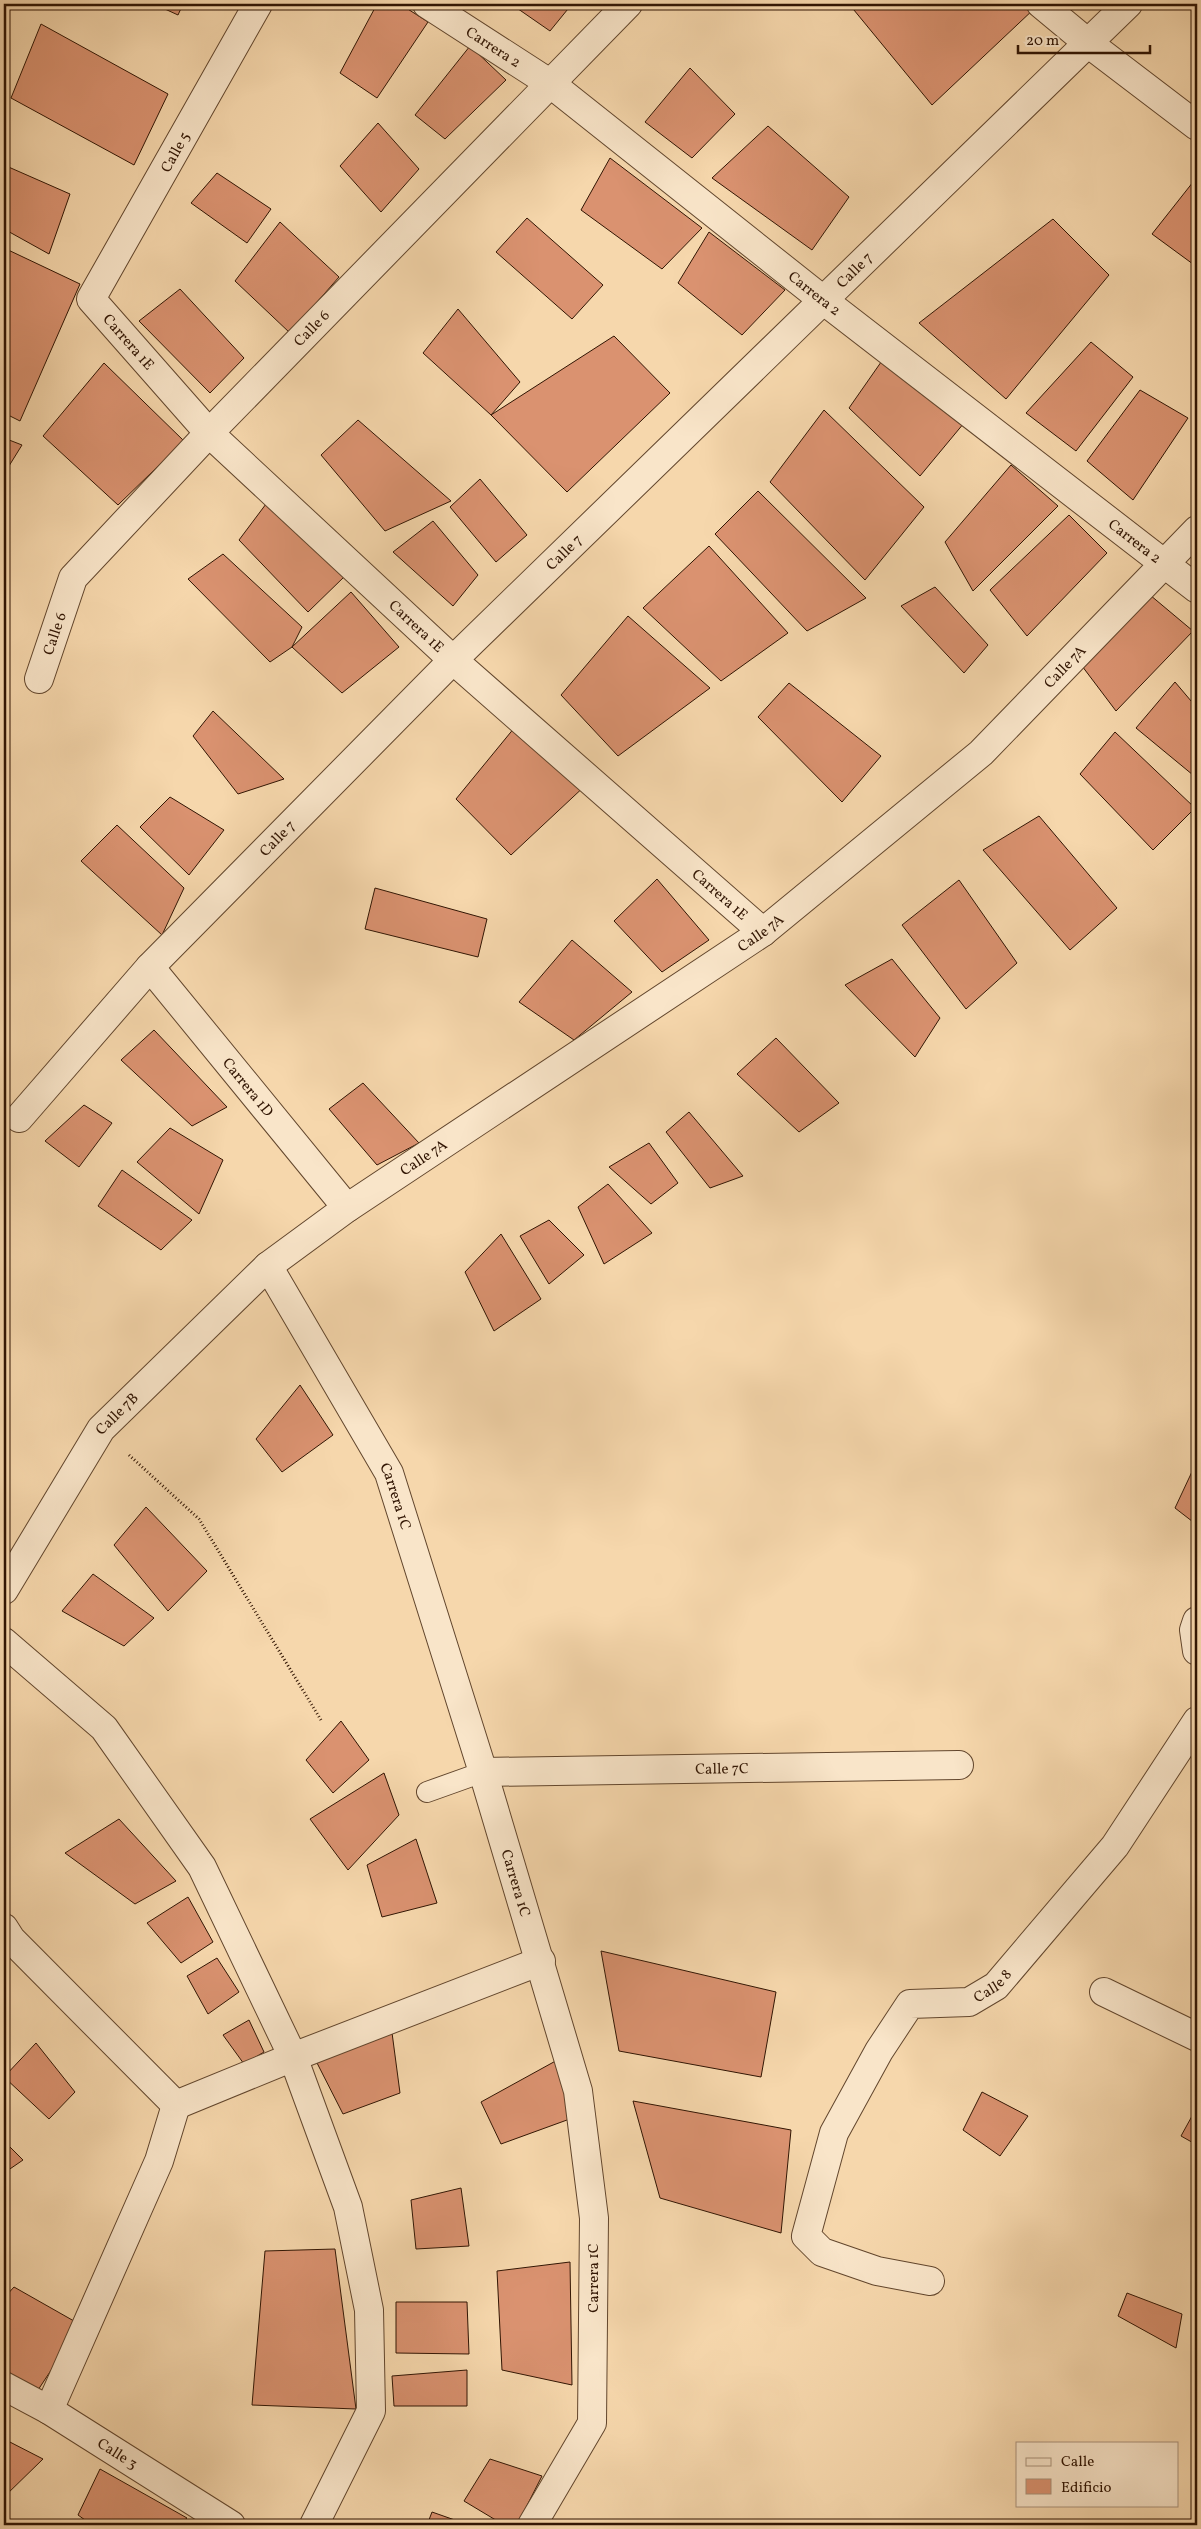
<svg xmlns="http://www.w3.org/2000/svg" width="1201" height="2529" viewBox="0 0 1201 2529" font-family="Vollkorn,serif">
  <rect width="100%" height="100%" fill="#f6d7ac"/>
  <filter id="stains"><feTurbulence type="fractalNoise" baseFrequency=".004" numOctaves="4"/><feColorMatrix values="0 0 0 0 .2 0 0 0 0 .09 0 0 0 0 .02 0 0 0 .5 -.17"/></filter>
  <radialGradient id="worn" r=".72"><stop offset=".6" stop-color="#630" stop-opacity="0"/><stop offset="1" stop-color="#630" stop-opacity=".3"/></radialGradient>
  <!-- building -->
  <g fill="#da9270" stroke="#311503">
    <polygon points="154,4 183,4 178,15"/>
    <polygon points="377,4 400,4 428,22 377,98 340,73"/>
    <polygon points="511,4 572,4 550,31"/>
    <polygon points="849,4 1030,4 1035,8 932,105"/>
    <polygon points="41,24 168,94 134,165 11,98"/>
    <polygon points="470,46 506,80 445,139 415,115"/>
    <polygon points="690,68 735,114 692,158 645,122"/>
    <polygon points="378,123 419,169 381,212 340,166"/>
    <polygon points="768,126 849,197 812,250 712,178"/>
    <polygon points="610,158 702,228 662,269 581,210"/>
    <polygon points="4,165 70,194 49,254 4,229"/>
    <polygon points="217,173 271,209 247,243 191,203"/>
    <polygon points="1197,177 1197,267 1152,234"/>
    <polygon points="527,218 603,285 572,319 496,252"/>
    <polygon points="1053,219 1109,275 1006,399 919,323"/>
    <polygon points="280,222 339,277 290,333 235,281"/>
    <polygon points="709,232 785,290 742,335 678,283"/>
    <polygon points="4,248 80,284 20,421 4,413"/>
    <polygon points="180,289 244,358 210,393 139,321"/>
    <polygon points="458,309 520,382 491,415 423,353"/>
    <polygon points="614,336 670,393 567,492 491,415"/>
    <polygon points="1091,342 1133,377 1076,451 1026,413"/>
    <polygon points="886,355 964,423 920,476 849,408"/>
    <polygon points="104,363 184,441 118,505 43,436"/>
    <polygon points="1140,390 1188,418 1133,500 1087,461"/>
    <polygon points="824,410 924,507 865,580 770,482"/>
    <polygon points="358,420 451,501 385,531 321,455"/>
    <polygon points="4,438 22,445 4,474"/>
    <polygon points="1011,465 1058,506 973,591 945,542"/>
    <polygon points="480,479 527,535 496,562 450,507"/>
    <polygon points="758,491 866,598 807,631 715,534"/>
    <polygon points="266,504 345,576 308,612 239,540"/>
    <polygon points="1069,515 1107,553 1027,636 990,590"/>
    <polygon points="433,521 478,575 453,606 393,552"/>
    <polygon points="709,546 788,633 721,681 643,608"/>
    <polygon points="223,554 302,627 292,647 270,662 188,579"/>
    <polygon points="935,587 988,645 964,673 901,606"/>
    <polygon points="351,592 399,647 342,693 292,647"/>
    <polygon points="1150,595 1193,631 1116,711 1079,662"/>
    <polygon points="628,616 710,688 618,756 561,695"/>
    <polygon points="1175,682 1197,708 1197,771 1193,775 1136,728"/>
    <polygon points="789,683 881,756 842,802 758,717"/>
    <polygon points="213,711 284,779 238,794 193,736"/>
    <polygon points="515,727 588,783 511,855 456,799"/>
    <polygon points="1115,732 1195,808 1153,850 1080,774"/>
    <polygon points="170,797 224,830 189,875 140,827"/>
    <polygon points="1039,816 1117,908 1070,950 983,850"/>
    <polygon points="117,825 184,888 162,935 81,861"/>
    <polygon points="657,879 709,940 662,972 614,921"/>
    <polygon points="959,880 1017,963 966,1009 902,925"/>
    <polygon points="375,888 487,919 478,957 365,929"/>
    <polygon points="572,940 632,992 574,1040 519,1002"/>
    <polygon points="892,959 940,1018 915,1057 845,985"/>
    <polygon points="154,1030 227,1107 192,1126 121,1060"/>
    <polygon points="776,1038 839,1103 799,1132 737,1074"/>
    <polygon points="363,1083 419,1143 377,1165 329,1109"/>
    <polygon points="84,1105 112,1123 79,1167 45,1141"/>
    <polygon points="689,1112 743,1176 710,1188 666,1132"/>
    <polygon points="170,1128 223,1160 199,1214 137,1162"/>
    <polygon points="649,1143 678,1183 651,1204 609,1167"/>
    <polygon points="122,1170 192,1220 161,1250 98,1206"/>
    <polygon points="608,1184 652,1233 604,1264 578,1207"/>
    <polygon points="549,1220 584,1255 549,1284 520,1236"/>
    <polygon points="501,1234 541,1299 494,1331 465,1272"/>
    <polygon points="300,1385 333,1435 282,1472 256,1439"/>
    <polygon points="1197,1461 1197,1525 1175,1508"/>
    <polygon points="146,1507 207,1571 168,1611 114,1545"/>
    <polygon points="93,1574 154,1618 124,1646 62,1611"/>
    <polygon points="341,1721 369,1760 333,1793 306,1760"/>
    <polygon points="384,1773 399,1815 348,1870 310,1819"/>
    <polygon points="119,1819 176,1881 135,1904 65,1853"/>
    <polygon points="416,1839 437,1903 382,1917 367,1865"/>
    <polygon points="188,1897 213,1942 181,1963 147,1923"/>
    <polygon points="601,1951 776,1992 761,2077 619,2051"/>
    <polygon points="217,1958 239,1992 208,2014 187,1976"/>
    <polygon points="249,2020 264,2052 244,2064 223,2035"/>
    <polygon points="391,2025 400,2093 343,2114 315,2059"/>
    <polygon points="36,2043 75,2092 49,2119 4,2077"/>
    <polygon points="561,2058 578,2116 501,2144 481,2102"/>
    <polygon points="982,2092 1028,2116 1000,2156 963,2130"/>
    <polygon points="633,2101 791,2130 781,2233 660,2198"/>
    <polygon points="1197,2107 1197,2145 1181,2136"/>
    <polygon points="4,2141 23,2160 4,2173"/>
    <polygon points="461,2188 469,2246 416,2249 411,2200"/>
    <polygon points="335,2249 356,2409 252,2405 265,2251"/>
    <polygon points="570,2262 572,2385 502,2370 497,2271"/>
    <polygon points="14,2287 81,2325 38,2390 4,2373 4,2298"/>
    <polygon points="1127,2293 1182,2314 1176,2348 1118,2316"/>
    <polygon points="396,2302 467,2302 469,2354 396,2353"/>
    <polygon points="467,2370 467,2406 394,2406 392,2376"/>
    <polygon points="4,2439 43,2459 4,2497"/>
    <polygon points="490,2459 542,2476 517,2525 504,2525 464,2501"/>
    <polygon points="100,2469 187,2518 179,2525 92,2525 78,2515"/>
    <polygon points="432,2512 469,2525 427,2525"/>
  </g>
  <g fill="none" stroke-linecap="round" stroke-linejoin="round">
    <!-- service casing -->
    <g stroke="#62462d" stroke-width="22">
      <polyline id="service" points="427,1792 483,1772"/>
    </g>
    <!-- minor casing -->
    <g stroke="#62462d" stroke-width="30">
      <g id="minor">
        <path id="s1" d="M258,4l-167,295 118,134 244,227 310,272"/>
        <path id="s2" d="M427,4l124,80 272,216 374,289"/>
        <polyline points="1041,4 1088,43 1197,126"/>
        <path id="s3" d="M39,679l34,-101 136,-145 419,-429"/>
        <path id="s4" d="M150,967l197,241"/>
        <path id="s5" d="M19,1118l131,-151 303,-307 675,-656"/>
        <path id="s6" d="M268,1266l121,207 94,299 95,319 16,127 -2,205 -60,102"/>
        <path id="s7" d="M4,1590l97,-161 167,-163 79,-58 416,-276 218,-179 216,-223"/>
        <polyline points="1197,1621 1194,1630 1197,1651"/>
        <polyline points="4,1642 104,1728 202,1867 293,2057 348,2207 369,2310 371,2411 314,2525"/>
        <path id="s8" d="M483,1772l476,-7"/>
        <polyline points="4,1928 11,1939 176,2105"/>
        <polyline points="1104,1992 1197,2037"/>
        <polyline points="176,2105 293,2057 541,1961"/>
        <path id="s9" d="M930,2281l-53,-10 -55,-19 -16,-16 28,-103 45,-82 31,-47 59,-2 27,-16 119,-140 82,-125"/>
        <path id="s10" d="M4,2386l45,24 182,115"/>
        <polyline points="49,2410 159,2161 176,2105"/>
      </g>
    </g>
    <!-- path -->
    <polyline stroke="#311503" stroke-width="3" stroke-dasharray="1 2.5" stroke-linecap="butt" points="129,1455 199,1519 321,1720"/>
    <!-- service -->
    <use href="#service" stroke="#f9e5c9" stroke-width="20"/>
    <!-- minor -->
    <use href="#minor" stroke="#f9e5c9" stroke-width="28"/>
  </g>
  <g text-anchor="middle" stroke-width="4" stroke-linejoin="round" paint-order="stroke">
    <!-- street labels -->
    <g font-size="15" fill="#311503" stroke="#f9e5c9">
      <text dy="5" stroke="none"><textPath href="#s2" startOffset="79">Carrera 2</textPath></text>
      <text transform="translate(175 152) rotate(-61)" y="5">Calle 5</text>
      <text dy="5" stroke="none"><textPath href="#s5" startOffset="1191">Calle 7</textPath></text>
      <text dy="5" stroke="none"><textPath href="#s2" startOffset="484">Carrera 2</textPath></text>
      <text dy="5" stroke="none"><textPath href="#s3" startOffset="452">Calle 6</textPath></text>
      <text dy="5" stroke="none"><textPath href="#s1" startOffset="396">Carrera 1E</textPath></text>
      <text dy="5" stroke="none"><textPath href="#s2" startOffset="889">Carrera 2</textPath></text>
      <text dy="5" stroke="none"><textPath href="#s5" startOffset="786">Calle 7</textPath></text>
      <text dy="5" stroke="none"><textPath href="#s1" startOffset="801">Carrera 1E</textPath></text>
      <text dy="5" stroke="none"><textPath href="#s3" startOffset="48">Calle 6</textPath></text>
      <text dy="5" stroke="none"><textPath href="#s7" startOffset="1421">Calle 7A</textPath></text>
      <text dy="5" stroke="none"><textPath href="#s5" startOffset="381">Calle 7</textPath></text>
      <text dy="5" stroke="none"><textPath href="#s1" startOffset="1206">Carrera 1E</textPath></text>
      <text dy="5" stroke="none"><textPath href="#s7" startOffset="1016">Calle 7A</textPath></text>
      <text dy="5" stroke="none"><textPath href="#s4" startOffset="155">Carrera 1D</textPath></text>
      <text dy="5" stroke="none"><textPath href="#s7" startOffset="611">Calle 7A</textPath></text>
      <text dy="5" stroke="none"><textPath href="#s7" startOffset="210">Calle 7B</textPath></text>
      <text dy="5" stroke="none"><textPath href="#s6" startOffset="264">Carrera 1C</textPath></text>
      <text dy="5" stroke="none"><textPath href="#s8" startOffset="239">Calle 7C</textPath></text>
      <text dy="5" stroke="none"><textPath href="#s6" startOffset="669">Carrera 1C</textPath></text>
      <text dy="5" stroke="none"><textPath href="#s9" startOffset="479">Calle 8</textPath></text>
      <text transform="translate(593 2278) rotate(-90)" y="5">Carrera 1C</text>
      <text dy="5" stroke="none"><textPath href="#s10" startOffset="132">Calle 3</textPath></text>
    </g>
  </g>
  <!-- margin -->
  <rect width="1201" height="2529" fill="none" stroke="#f6d7ac" stroke-width="20"/>
  <rect x="5" y="5" width="1191" height="2519" fill="none" stroke="#311503" stroke-width="2.5"/>
  <rect x="10" y="10" width="1181" height="2509" fill="none" stroke="#311503"/>
  <!-- legend -->
  <rect x="1016" y="2442" width="162" height="65" fill="#f9e5c9" stroke="#a9927a"/>
  <rect x="1026" y="2458" width="25" height="8" fill="#f9e5c9" stroke="#a9927a"/>
  <text x="1061" y="2466" font-size="15" fill="#311503">Calle</text>
  <rect x="1026" y="2479" width="25" height="15" fill="#da9270" stroke="#a9927a"/>
  <text x="1061" y="2492" font-size="15" fill="#311503">Edificio</text>
  <!-- scale -->
  <path d="M1018 45v8h132v-8" fill="none" stroke="#311503" stroke-width="2.5"/>
  <text x="1026" y="45" font-size="15" fill="#311503" stroke="#f9e5c9" stroke-width="4" paint-order="stroke">20 m</text>
  <rect width="100%" height="100%" filter="url(#stains)"/>
  <rect width="100%" height="100%" fill="url(#worn)"/>
</svg>
